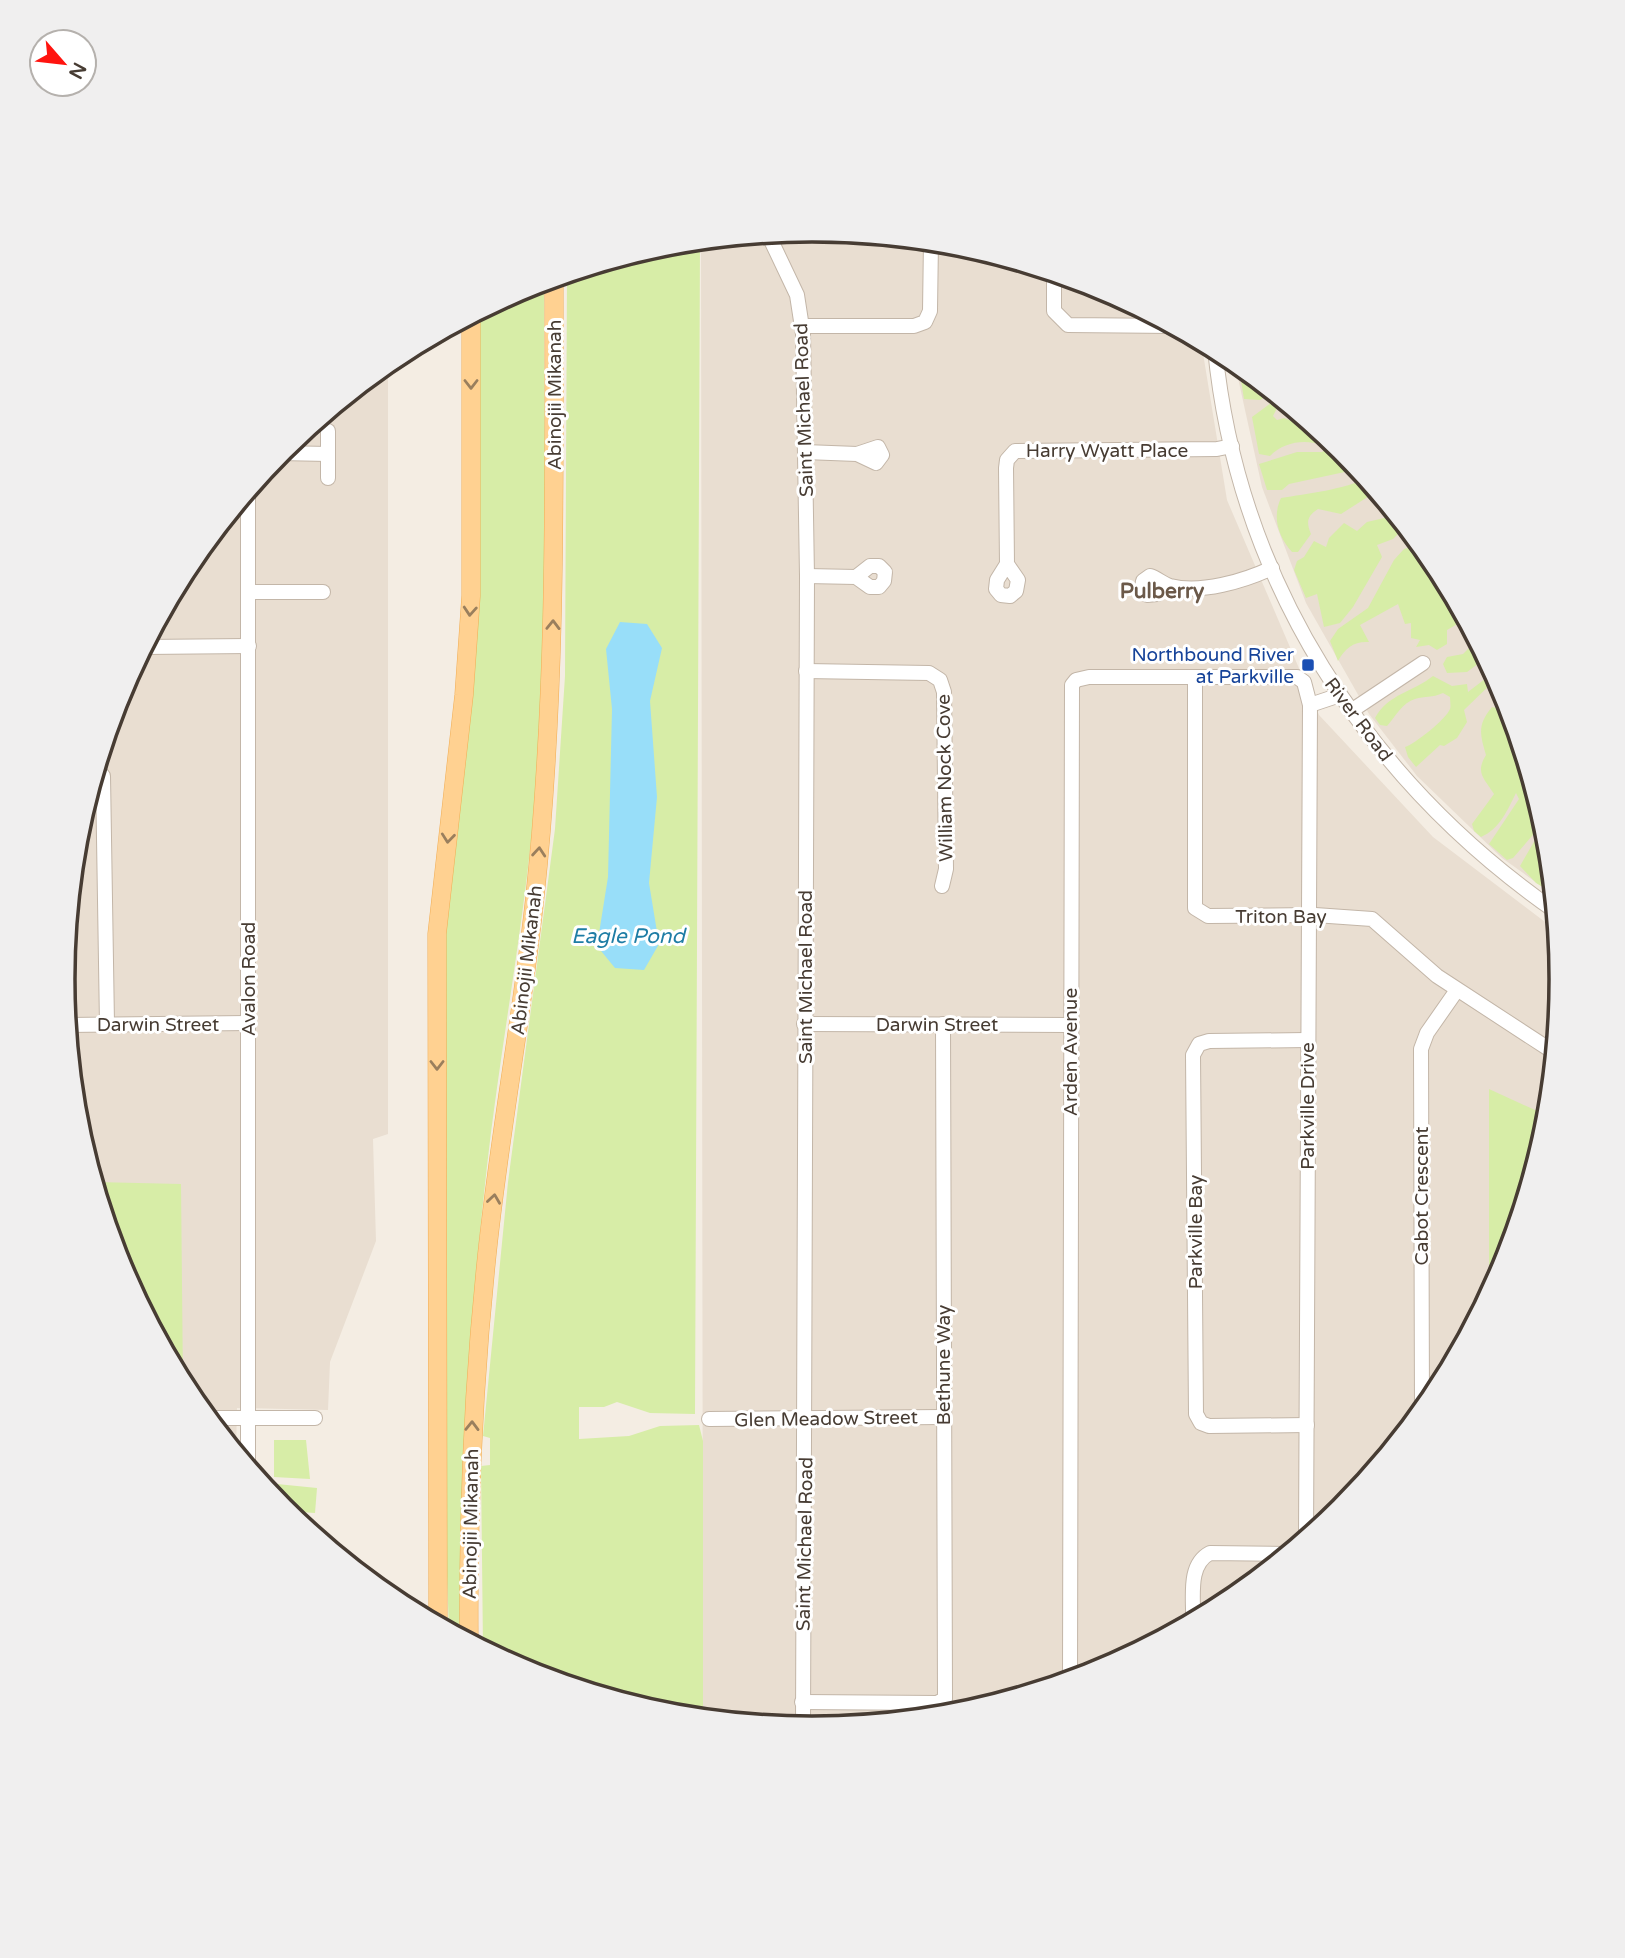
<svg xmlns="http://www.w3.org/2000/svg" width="1625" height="1958" viewBox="0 0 1625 1958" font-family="'Varela Round',sans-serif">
  <rect width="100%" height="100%" fill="#f4ede3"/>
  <!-- residential -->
  <g fill="#e9ded1">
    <polygon points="813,230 959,244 1100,287 1201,341 1227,500 1319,715 1433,837 1557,931 1562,979 1548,1126 1505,1266 1435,1396 1342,1509 1229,1602 1099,1672 958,1714 812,1728 703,1718 701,241"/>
    <polygon points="1234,360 1343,449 1436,563 1505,693 1548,833 1554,895 1502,858 1417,776 1369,714 1306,603 1262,487"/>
    <polygon points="388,362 388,1134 373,1139 376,1241 330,1362 328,1410 237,1408 236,1452 189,1395 120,1265 77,1125 63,979 77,832 120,692 190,562 283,449"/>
  </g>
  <!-- green -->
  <g fill="#d7eda7">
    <path d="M700,241l-5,1173 -45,-1 -33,-11 -13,5h-25v32l50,-3 31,-10 39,-1 4,16v277c-72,-7 -156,-35 -220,-69l-2,-183 9,-1v-27l-7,-2 25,-254 47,-353 10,-153 2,-402 100,-30z"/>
    <path d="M544,281c0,180 6,360 -11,540 -11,115 -33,230 -46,345 -18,157 -26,313 -27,470l-11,-6 -6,-161v-533l7,-70 27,-554 49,-26z"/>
    <polygon points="1238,363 1273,392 1260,400 1244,399"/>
    <path d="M1279,397l10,8 -12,3 -4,8 4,4 7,-2 18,7 6,-4 19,16 -5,8c-18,-6 -38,-3 -52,11l-11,-2 -7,-37z"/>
    <polygon points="1335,443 1357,467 1354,470 1289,484 1282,490 1267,490 1259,464 1297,452 1322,452"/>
    <path d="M1367,478l10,13 -36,23 -23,-5c-11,7 -12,13 -7,25l-13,18h-6c-14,-16 -20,-35 -11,-54 25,-4 65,-9 86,-20z"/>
    <polygon points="1397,515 1406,526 1393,539 1377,545 1382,557 1353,607 1340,623 1324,627 1317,594 1306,598 1294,570 1297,561 1304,557 1314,541 1326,547 1329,538 1344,523 1357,531 1367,522"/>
    <path d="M1420,544l16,19 30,56 -19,11v14l-10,6 -8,-5 -13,2 4,-7 -9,-2v-15l-6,1 -7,-20 -38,21 9,17c-15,-1 -24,6 -31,19l-8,-20 8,-12 30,-21 26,-48 10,-11z"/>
    <polygon points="1477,640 1486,658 1467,672 1447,673 1443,664 1447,657 1463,654"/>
    <path d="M1494,672l3,6 -33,32 3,12 -10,16 -13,8 -4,-1 -24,22 -8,-10 -3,-10c10,-3 41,-28 45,-38 1,-2 0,-9 0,-12l-7,-4c-11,5 -18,3 -28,6 -12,3 -20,18 -28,27l-7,-1 -5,-7c13,-24 38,-26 58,-42l19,10 15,-2 1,8z"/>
    <path d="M1492,707l13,3 4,-3 35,115 -31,36 -6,2 -18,-16 30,-45 -3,-6c-8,16 -16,36 -35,44l-7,-6 -2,-7 22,-30c-10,-16 -19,-21 -8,-39 -6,-21 -9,-30 6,-48z"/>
    <polygon points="1547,831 1549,847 1541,865 1543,872 1552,874 1553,893 1536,883 1520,866 1535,840"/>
    <polygon points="1489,1089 1548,1116 1505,1266 1489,1296"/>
    <polygon points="95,1182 181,1184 183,1383 120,1265"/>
    <polygon points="274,1440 306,1440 310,1479 274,1477"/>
    <polygon points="267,1483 317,1488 315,1513 285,1511 268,1491"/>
  </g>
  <!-- water -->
  <polygon fill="#98def9" points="620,622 647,624 662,648 650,701 657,797 649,883 659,944 644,970 615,968 597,946 608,877 612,709 606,649"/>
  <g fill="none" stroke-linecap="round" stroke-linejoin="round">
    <!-- minor casing -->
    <g stroke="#c3b6a8" stroke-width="16">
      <g id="minor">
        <polyline points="768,234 797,295 803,334 807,576 803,1728"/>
        <polyline points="1054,273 1054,311 1068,325 1174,326"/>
        <polyline points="803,326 914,326 925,322 930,311 931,241"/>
        <path d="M1215,349c23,232 151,430 340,562"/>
        <polyline points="805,452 857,454 876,463 882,455 878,447 857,454"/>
        <polyline points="279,453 328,454"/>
        <polyline points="328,478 328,431"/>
        <polyline points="248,491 248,1467"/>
        <polyline points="1007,564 1018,580 1016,591 1010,596 1001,595 996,589 997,580 1007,564 1006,468 1007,460 1015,451 1217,449 1232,446"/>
        <polyline points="807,576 856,577 870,587 879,587 884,581 885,572 879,566 870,566 856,577"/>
        <path d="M1169,586l-12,8 -10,1 -5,-6 1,-8 7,-5c7,2 13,8 20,10 31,8 74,-5 102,-18"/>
        <polyline points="250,592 323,592"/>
        <polyline points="144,647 249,646"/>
        <polyline points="806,671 929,673 940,680 944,692 946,869 942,886"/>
        <polyline points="1195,677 1195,908 1208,916 1315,915 1372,919 1437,976 1555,1053"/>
        <polyline points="1351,711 1423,663"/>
        <polyline points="97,770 103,776 107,1024"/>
        <polyline points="804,1024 1069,1025"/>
        <polyline points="67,1025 248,1023"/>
        <polyline points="1307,1040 1209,1041 1199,1044 1193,1055 1196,1414 1201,1423 1209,1426 1307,1425"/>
        <polyline points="1422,1413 1421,1049 1427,1033 1457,990"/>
        <polyline points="208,1418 315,1418"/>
        <polyline points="709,1419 943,1417"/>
        <polyline points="1306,1539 1310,705 1340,695"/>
        <path d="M1193,1621c1,-23 -6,-56 17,-68l78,1"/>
        <polyline points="1070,1680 1072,685 1076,680 1089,677 1297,677 1304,682 1310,705"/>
        <polyline points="802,1702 937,1703 945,1699 943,1024"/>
      </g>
    </g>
    <!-- major casing -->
    <g stroke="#f1ad54" stroke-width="19">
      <g id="major">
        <polyline points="438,1624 437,934 464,695 471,596 471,316"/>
        <path d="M469,1641c-1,-126 4,-252 17,-377 12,-123 36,-245 49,-368 22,-206 19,-412 19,-618"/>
      </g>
    </g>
    <!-- minor -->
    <use href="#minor" stroke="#fff" stroke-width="14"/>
    <!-- major -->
    <use href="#major" stroke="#ffd191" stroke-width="18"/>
  </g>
  <!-- one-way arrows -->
  <defs><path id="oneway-chevron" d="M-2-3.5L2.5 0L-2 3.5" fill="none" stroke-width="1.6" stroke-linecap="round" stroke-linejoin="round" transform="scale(1.75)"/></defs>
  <g stroke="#9a7f5d">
    <use href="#oneway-chevron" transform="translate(471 384) rotate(90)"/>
    <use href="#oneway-chevron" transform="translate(470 611) rotate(94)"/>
    <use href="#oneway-chevron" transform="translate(553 625) rotate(-89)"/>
    <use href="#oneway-chevron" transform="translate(448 838) rotate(96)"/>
    <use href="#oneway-chevron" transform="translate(539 852) rotate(-85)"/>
    <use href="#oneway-chevron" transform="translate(437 1065) rotate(90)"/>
    <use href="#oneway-chevron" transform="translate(494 1199) rotate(-82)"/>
    <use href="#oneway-chevron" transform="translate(472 1426) rotate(-89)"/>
  </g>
  <!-- markers -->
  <rect fill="#1a4fb4" stroke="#fff" stroke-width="2.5" x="1301" y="658" width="14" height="14" rx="3.5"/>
  <g text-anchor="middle" stroke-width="6" stroke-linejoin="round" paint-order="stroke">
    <!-- street labels -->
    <g font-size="19" fill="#473c33" stroke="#fff">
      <text transform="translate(554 395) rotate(-90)" y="7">Abinojii Mikanah</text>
      <text transform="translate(803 410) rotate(-92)" y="7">Saint Michael Road</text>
      <text x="1107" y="457">Harry Wyatt Place</text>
      <text transform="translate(1359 719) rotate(53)" y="7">River Road</text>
      <text transform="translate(944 778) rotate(-91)" y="7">William Nock Cove</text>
      <text x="1281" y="923">Triton Bay</text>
      <text transform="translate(526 960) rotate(-83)" y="7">Abinojii Mikanah</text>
      <text transform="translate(805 977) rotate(-90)" y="7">Saint Michael Road</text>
      <text transform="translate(248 979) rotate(-90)" y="7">Avalon Road</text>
      <text x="158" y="1031">Darwin Street</text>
      <text x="937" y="1031">Darwin Street</text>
      <text transform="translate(1070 1052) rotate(-90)" y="7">Arden Avenue</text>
      <text transform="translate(1307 1106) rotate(-90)" y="7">Parkville Drive</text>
      <text transform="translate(1421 1196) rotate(-90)" y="7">Cabot Crescent</text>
      <text transform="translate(1195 1232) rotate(-90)" y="7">Parkville Bay</text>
      <text transform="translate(943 1365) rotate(-90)" y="7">Bethune Way</text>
      <text transform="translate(826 1418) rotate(-1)" y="7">Glen Meadow Street</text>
      <text transform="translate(470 1524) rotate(-89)" y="7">Abinojii Mikanah</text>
      <text transform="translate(804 1544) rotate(-89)" y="7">Saint Michael Road</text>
    </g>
    <!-- transit labels -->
    <g font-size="19" fill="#164399" stroke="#fff" text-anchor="end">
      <text x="1294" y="661">Northbound River<tspan x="1294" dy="22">at Parkville</tspan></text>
    </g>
    <!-- neighbourhood labels -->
    <g font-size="21" font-weight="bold" fill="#6b5949" stroke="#fff">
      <text x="1162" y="598">Pulberry</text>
    </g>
    <!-- water labels -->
    <g font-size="21" font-style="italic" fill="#1e7da5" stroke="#fff">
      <text x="628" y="943">Eagle Pond</text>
    </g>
  </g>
  <!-- crop -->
  <path d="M0 0H1625V1958H0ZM75 979a737 737 0 1 1 1474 0a737 737 0 1 1-1474 0Z" fill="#f0efef" fill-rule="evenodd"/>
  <path fill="none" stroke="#473c33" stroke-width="3.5" d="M75 979a737 737 0 1 1 1474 0a737 737 0 1 1-1474 0Z"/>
  <!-- north arrow -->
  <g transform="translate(63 63) rotate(118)"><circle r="33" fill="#ffffff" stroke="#b5b1ad" stroke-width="2"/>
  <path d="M0-5L12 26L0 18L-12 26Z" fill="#ff140f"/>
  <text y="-10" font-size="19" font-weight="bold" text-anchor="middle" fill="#473c33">N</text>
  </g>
</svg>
